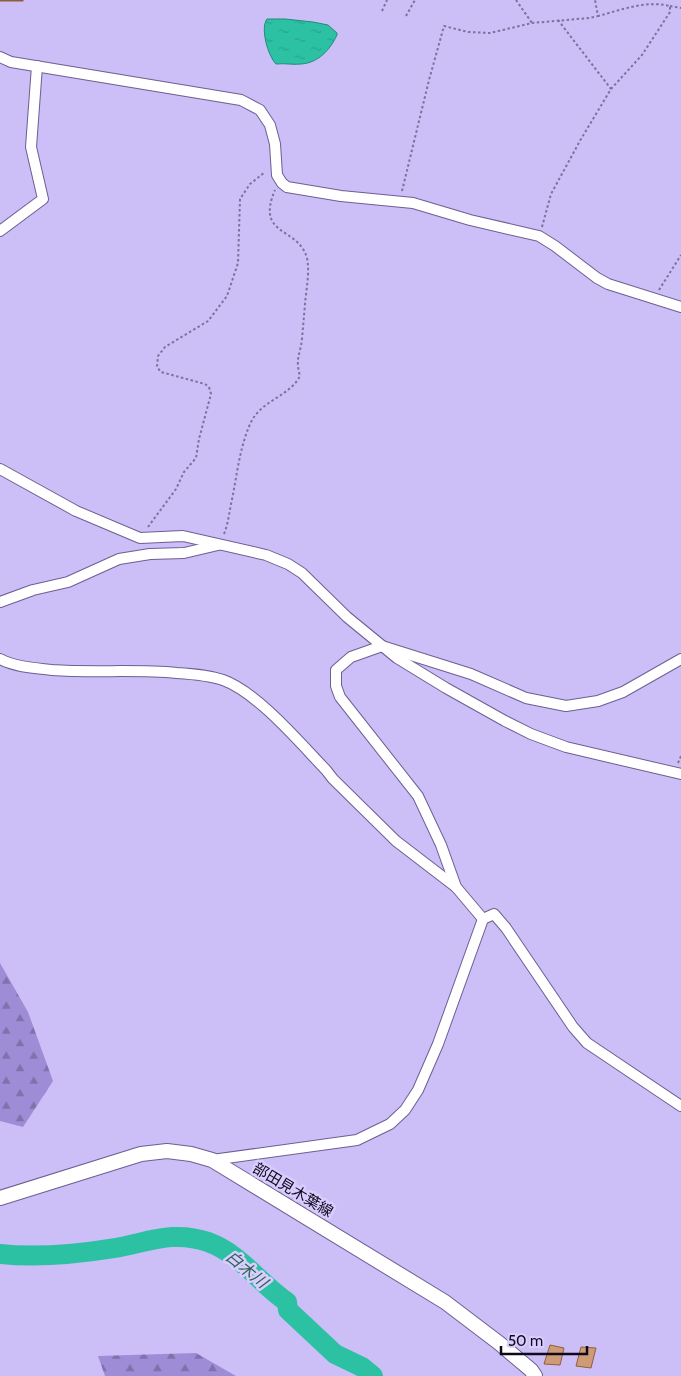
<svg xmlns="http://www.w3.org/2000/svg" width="681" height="1376" viewBox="0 0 681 1376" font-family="Cabin,'Noto Sans JP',sans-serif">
  <defs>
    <pattern id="forest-firs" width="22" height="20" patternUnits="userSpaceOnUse" patternTransform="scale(1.25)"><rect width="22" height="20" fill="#9f8cd6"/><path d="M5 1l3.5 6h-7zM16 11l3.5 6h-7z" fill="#8071ad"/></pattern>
    <pattern id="water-ripples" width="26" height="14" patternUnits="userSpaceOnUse" patternTransform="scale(1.25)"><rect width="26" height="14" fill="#2dc1a4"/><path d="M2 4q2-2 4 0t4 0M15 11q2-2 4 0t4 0" fill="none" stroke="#27a48d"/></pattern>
  </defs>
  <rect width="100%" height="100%" fill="#ccbef7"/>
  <!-- forest -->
  <g fill="url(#forest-firs)">
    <polygon points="0,963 28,1012 53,1081 23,1127 0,1121"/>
    <polygon points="196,1353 236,1376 105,1376 98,1356"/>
  </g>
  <!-- water -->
  <path fill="url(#water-ripples)" stroke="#248a7c" d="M267,19h18l28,3 15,3 9,8v2c-7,15 -19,28 -36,29 -8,1 -16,-1 -25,0 -8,-8 -16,-36 -9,-45z"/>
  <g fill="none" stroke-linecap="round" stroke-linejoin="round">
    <!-- river -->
    <path stroke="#2dc1a4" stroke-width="20" d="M0,1254c37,4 78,0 115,-6 34,-6 59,-18 93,-6 33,12 51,41 79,60l1,8 47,44 27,13 11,9"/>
  </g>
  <!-- building -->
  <g fill="#cf9b77" stroke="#8f5f3c">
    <rect x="0" y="0" width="23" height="1"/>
    <polygon points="550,1345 564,1348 560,1365 544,1364"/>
    <polygon points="581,1347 596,1348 591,1368 576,1366"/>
  </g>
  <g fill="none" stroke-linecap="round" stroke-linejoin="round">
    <!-- street casing -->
    <g stroke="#6d5f92" stroke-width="12">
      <g id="street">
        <polyline points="0,57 11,62 241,100 260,110 270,125 275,144 277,175 282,183 287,187 341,196 413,203 470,220 539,236 555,246 597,278 608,284 681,307"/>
        <polyline points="0,231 43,199 31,147 37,66"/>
        <polyline points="0,469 76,511 140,538 183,536 266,555 288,564 302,573 347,617 397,658 446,688 505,721 531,734 566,747 681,774"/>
        <polyline points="0,602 33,590 68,582 119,559 150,554 184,553 218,545"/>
        <path d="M0,659c15,8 35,9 52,11 42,3 84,-1 125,3 16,1 31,2 46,7 34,12 77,63 103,90l7,9 63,62 60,46 27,32"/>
        <polyline points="456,887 441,845 418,796 340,697 336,686 336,670 351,657 382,646 471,674 526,698 566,706 598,701 623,692 681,659"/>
        <polyline points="212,1160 357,1140 390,1124 405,1110 418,1090 438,1044 483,919 494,914 506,928 573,1027 587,1043 681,1106"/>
      </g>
    </g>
    <!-- secondary casing -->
    <g stroke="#6d5f92" stroke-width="16">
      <polyline id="secondary" points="0,1198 141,1154 167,1151 191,1154 212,1160 445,1302 499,1343 531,1370 535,1376"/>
    </g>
    <!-- path -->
    <g stroke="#7c729b" stroke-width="2" stroke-dasharray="2.5 2.5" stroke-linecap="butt">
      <polyline points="516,0 532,23"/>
      <polyline points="670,6 681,8"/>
      <polyline points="382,11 387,0"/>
      <polyline points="406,16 415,0"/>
      <polyline points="558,20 611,89"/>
      <polyline points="402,191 429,80 444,26 468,32 490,33 532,23 589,18 598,16 595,0"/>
      <path d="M542,227l9,-33 30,-55 30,-50 31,-34 28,-43v-6c-24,-6 -49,4 -72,10"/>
      <polyline points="659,290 681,255"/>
      <polyline points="148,527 176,489 184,472 196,458 199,439 211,394 209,387 205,384 161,372 157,367 158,356 165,347 208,321 227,296 238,263 240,199 250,184 265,172"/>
      <path d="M224,534c4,-10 5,-20 7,-30 6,-27 8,-56 20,-82 12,-23 38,-25 49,-46 -5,-18 0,-20 2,-37 1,-12 2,-23 3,-35 1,-14 5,-31 2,-46 -9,-32 -52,-21 -32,-68"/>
      <polyline points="678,763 681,756"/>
    </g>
    <!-- street -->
    <use href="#street" stroke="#fff" stroke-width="10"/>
    <!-- secondary -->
    <use href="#secondary" stroke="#fff" stroke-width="14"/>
  </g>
  <g text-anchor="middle" stroke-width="5" stroke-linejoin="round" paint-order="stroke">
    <!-- street labels -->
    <g font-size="15" fill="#0f091d" stroke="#d8cdfc">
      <text transform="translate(293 1190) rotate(31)" y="5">部田見木葉線</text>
    </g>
    <!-- water labels -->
    <g font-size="16" font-style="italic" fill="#2b6255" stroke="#d8cdfc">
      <text transform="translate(247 1269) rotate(39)" y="6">白木川</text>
    </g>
  </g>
  <!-- scale -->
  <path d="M501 1346v8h86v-8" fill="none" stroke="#0f091d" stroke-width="2.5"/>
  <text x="508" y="1346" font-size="15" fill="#0f091d" stroke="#d8cdfc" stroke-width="4" paint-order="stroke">50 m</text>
</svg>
